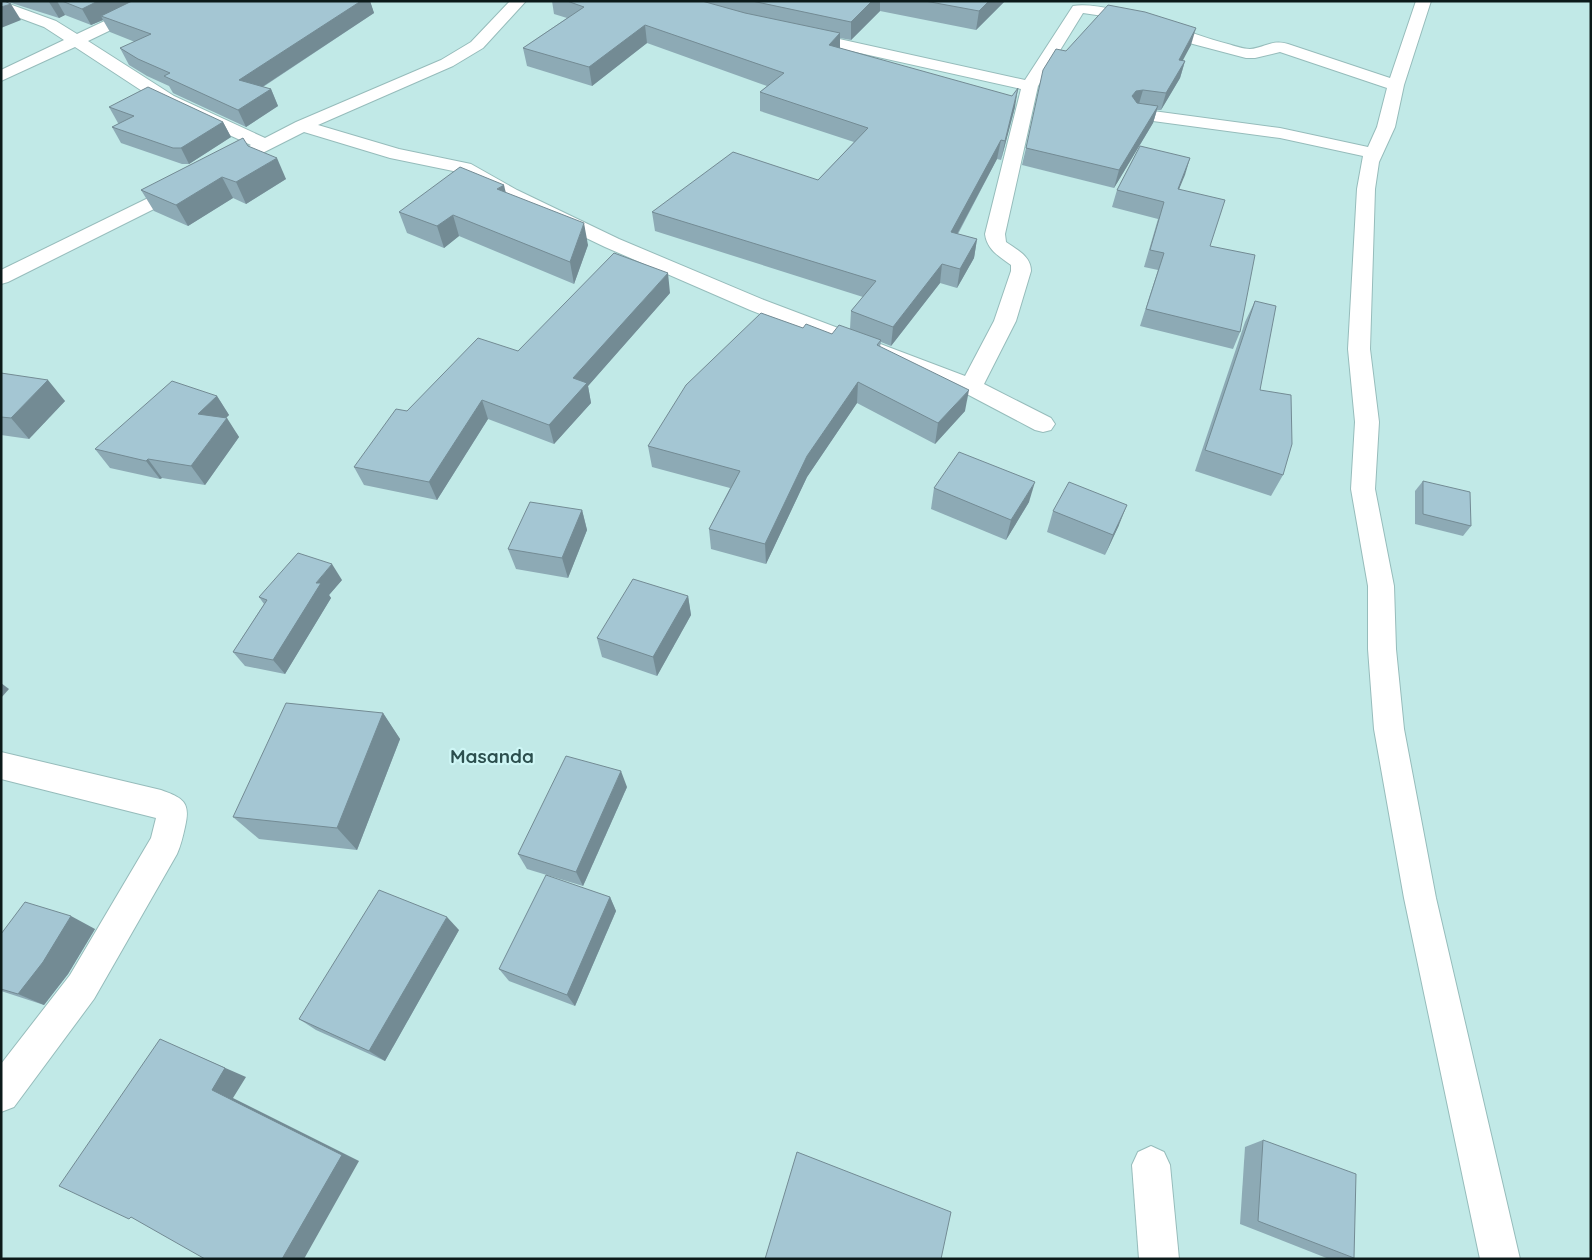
<svg xmlns="http://www.w3.org/2000/svg" width="1592" height="1260" viewBox="0 0 1592 1260" font-family="Quicksand,sans-serif">
  <rect width="100%" height="100%" fill="#c1e9e7"/>
  <g fill="none" stroke-linecap="round" stroke-linejoin="round">
    <!-- minor casing -->
    <g stroke="#96bcbb" stroke-width="2">
      <g id="minor">
        <path d="M1,1l55,20 21,13 70,-33h20l-2,3 -77,37 86,55 91,42 31,-16 145,-62 30,-18 39,-41h16l-43,47 -30,18 -135,59 81,24 72,15 46,26 102,49 145,61 201,76 29,-55 17,-50v-6c-12,-9 -24,-15 -26,-31l36,-145 -224,-50 -2,-3 2,-3 6,-2 222,49 48,-74c35,-6 116,28 155,38 7,2 15,5 22,5 15,-1 21,-10 38,-5l102,34 26,-77h15l-27,84 -9,42 -16,35 -4,27 -5,160 9,73 -4,67 19,97 2,63 8,80 32,169 84,361h-40l-76,-361 -30,-169 -6,-80v-63l-17,-97 4,-67 -7,-73 9,-160 6,-33 -83,-18 -142,-19 -6,-1 -3,-4 3,-4 6,-1 142,19 88,19 9,-20 10,-39 -107,-36 -25,6h-9l-53,-14 -83,-27 -27,-4 -45,73 -33,148 1,8c11,8 25,14 25,29l-15,50 -32,63 67,34 4,6 -4,6 -8,2 -8,-2 -72,-38 -213,-82 -145,-63 -102,-49 -45,-26 -68,-14 -86,-26 -77,39 -6,2 -6,-2 -3,-4 3,-4 36,-18 -89,-41 -87,-57 -74,34v-11l63,-30 -20,-13 -43,-16z"/>
        <polygon points="183,181 190,183 192,187 190,191 8,282 1,284 1,270"/>
        <path d="M1,752l160,38c22,8 30,12 24,37 -2,9 -4,18 -8,27l-83,145 -80,108 -13,5v-48l69,-89 81,-137 5,-20 -155,-39z"/>
        <polygon points="1151,1146 1164,1152 1170,1165 1179,1259 1139,1259 1132,1165 1138,1152"/>
      </g>
    </g>
    <!-- minor -->
    <use href="#minor" fill="#fff" fill-rule="evenodd"/>
  </g>
  <!-- wall -->
  <g fill="#8daab5">
    <polygon points="5,1 370,1 374,13 263,87 271,89 278,106 246,127 175,94 173,93 169,86 147,76 129,65 120,48 135,42 110,32 103,20 91,25 65,15 59,18"/>
    <polygon points="552,1 1005,1 976,30 880,11 851,40 840,38 840,48 1015,107 1001,160 997,159 958,234 977,239 974,258 957,288 940,283 891,346 881,342 880,347 965,411 935,444 857,403 807,477 766,564 711,549 709,529 730,488 652,467 648,446 803,328 832,334 850,329 851,311 863,297 655,231 652,212 818,180 854,142 760,111 760,92 767,86 647,43 592,86 527,66 523,48 567,18 554,14"/>
    <polygon points="1191,45 1182,60 1185,61 1180,78 1161,110 1157,110 1153,123 1114,188 1022,165 1026,148 1066,51"/>
    <polygon points="109,107 223,122 231,137 189,164 182,164 121,143 112,127 119,123 118,123"/>
    <polygon points="248,146 286,179 246,204 233,198 188,226 154,211 141,190"/>
    <polygon points="1190,158 1179,189 1210,246 1240,332 1233,349 1140,326 1158,270 1144,267 1158,219 1112,207 1117,190"/>
    <polygon points="506,193 588,245 574,284 459,236 444,248 407,233 399,212"/>
    <polygon points="670,293 588,386 591,403 554,444 488,419 437,500 364,485 354,467 518,351"/>
    <polygon points="1255,301 1260,390 1283,475 1271,496 1195,471 1245,322"/>
    <polygon points="1,373 65,401 29,439 1,435"/>
    <polygon points="217,396 229,415 226,418 239,437 205,485 162,478 160,479 110,468 95,449"/>
    <polygon points="1423,481 1471,526 1463,536 1415,524 1415,491"/>
    <polygon points="934,488 1029,502 1006,540 931,509"/>
    <polygon points="582,510 587,530 568,578 516,569 508,549"/>
    <polygon points="1053,511 1119,525 1105,555 1047,532"/>
    <polygon points="342,580 329,595 331,598 285,674 245,666 233,652 264,604 259,597"/>
    <polygon points="688,596 691,615 657,676 602,657 597,638"/>
    <polygon points="383,713 400,739 357,850 259,839 233,817"/>
    <polygon points="627,787 583,886 527,869 518,854"/>
    <polygon points="610,897 616,911 575,1006 509,981 499,969"/>
    <polygon points="95,929 68,974 44,1005 1,991 1,934"/>
    <polygon points="459,930 385,1061 316,1030 299,1019"/>
    <polygon points="1263,1140 1354,1258 1329,1259 1240,1224 1245,1147"/>
  </g>
  <!-- shaded-wall -->
  <g fill="#738b94">
    <polygon points="50,1 57,1 65,15 59,18 49,2"/>
    <polygon points="98,1 142,1 101,16 103,20 91,25 82,9"/>
    <polygon points="361,1 370,1 374,13 247,97 239,80"/>
    <polygon points="872,1 880,1 880,11 851,40 851,22"/>
    <polygon points="989,1 1005,1 976,30 979,11"/>
    <polygon points="11,4 21,20 1,28 1,7"/>
    <polygon points="645,25 647,43 592,86 589,67"/>
    <polygon points="1196,28 1191,45 1174,77 1179,60"/>
    <polygon points="840,33 840,51 829,45"/>
    <polygon points="1185,61 1180,78 1161,110 1166,93"/>
    <polygon points="1018,88 1015,107 1001,160 1005,141"/>
    <polygon points="271,89 278,106 246,127 238,110"/>
    <polygon points="1143,90 1138,107 1132,96 1136,91"/>
    <polygon points="1158,106 1153,123 1114,188 1119,170"/>
    <polygon points="223,122 231,137 189,164 181,148"/>
    <polygon points="1001,140 997,159 948,251 951,232"/>
    <polygon points="277,158 286,179 246,204 236,182"/>
    <polygon points="1190,158 1185,175 1172,206 1178,189"/>
    <polygon points="222,177 233,198 188,226 176,205"/>
    <polygon points="504,185 509,206 497,189"/>
    <polygon points="453,215 459,236 444,248 437,226"/>
    <polygon points="584,223 588,245 574,284 570,262"/>
    <polygon points="977,239 974,258 957,288 960,269"/>
    <polygon points="942,264 940,283 891,346 893,327"/>
    <polygon points="668,273 670,293 588,386 591,403 554,444 549,425 573,378"/>
    <polygon points="48,380 65,401 29,439 11,418"/>
    <polygon points="858,382 857,403 807,477 766,564 765,544 807,456"/>
    <polygon points="969,390 965,411 935,444 938,423"/>
    <polygon points="217,396 229,415 210,433 198,414"/>
    <polygon points="482,400 488,419 437,500 429,482"/>
    <polygon points="227,418 239,437 205,485 191,466"/>
    <polygon points="148,459 162,478 160,479 146,461"/>
    <polygon points="1035,482 1029,502 1006,540 1011,520"/>
    <polygon points="1127,505 1119,525 1105,555 1113,535"/>
    <polygon points="582,510 587,530 568,578 562,558"/>
    <polygon points="332,564 342,580 329,595 331,598 285,674 273,660 316,583"/>
    <polygon points="688,596 691,615 657,676 653,657"/>
    <polygon points="1,683 9,689 1,698"/>
    <polygon points="383,713 400,739 357,850 337,828"/>
    <polygon points="621,771 627,787 583,886 576,872"/>
    <polygon points="610,897 616,911 575,1006 567,995"/>
    <polygon points="71,916 95,929 68,974 44,1005 18,994"/>
    <polygon points="447,917 459,930 385,1061 369,1051"/>
    <polygon points="182,1049 246,1077 233,1098 359,1161 304,1259 282,1259 212,1090"/>
  </g>
  <!-- building -->
  <g fill="#a4c6d3" stroke="#738b94">
    <polygon points="1,1 4,1 11,4 1,7"/>
    <polygon points="62,1 98,1 82,9"/>
    <polygon points="132,1 361,1 239,80 271,89 238,110 166,77 164,76 170,73 138,59 120,48 151,34 101,16"/>
    <polygon points="567,1 702,1 745,13 840,33 829,45 1012,96 1018,88 1005,141 1001,140 951,232 977,239 960,269 942,264 893,327 851,311 876,281 652,212 733,152 818,180 868,128 760,92 784,73 645,25 589,67 523,48 584,7"/>
    <polygon points="752,1 872,1 851,22"/>
    <polygon points="925,1 989,1 979,11"/>
    <polygon points="1108,5 1145,12 1196,28 1179,60 1185,61 1166,93 1143,90 1136,91 1132,96 1137,103 1158,106 1119,170 1026,148 1043,70 1056,49 1066,51"/>
    <polygon points="148,87 223,122 181,148 173,148 112,127 134,116 109,107"/>
    <polygon points="243,138 248,146 277,158 236,182 222,177 176,205 141,190"/>
    <polygon points="1140,146 1190,158 1178,189 1225,200 1210,246 1255,255 1240,332 1146,309 1164,253 1150,250 1164,202 1117,190"/>
    <polygon points="460,167 504,185 497,189 584,223 570,262 453,215 437,226 399,212"/>
    <polygon points="614,253 668,273 573,378 587,383 549,425 482,400 429,482 354,467 396,409 407,411 478,338 518,351"/>
    <polygon points="1255,301 1276,306 1260,390 1291,395 1292,444 1283,475 1205,450"/>
    <polygon points="761,313 803,328 806,324 832,334 839,325 881,340 877,345 969,390 938,423 858,382 807,456 765,544 709,529 740,471 648,446 686,385"/>
    <polygon points="1,373 48,380 11,418 1,417"/>
    <polygon points="172,381 217,396 198,414 227,418 191,466 148,459 146,461 95,449"/>
    <polygon points="959,452 1035,482 1011,520 934,488"/>
    <polygon points="1423,481 1470,492 1471,526 1423,514"/>
    <polygon points="1069,482 1127,505 1113,535 1053,511"/>
    <polygon points="530,502 582,510 562,558 508,549"/>
    <polygon points="298,553 332,564 316,583 321,583 273,660 233,652 267,600 259,597"/>
    <polygon points="633,579 688,596 653,657 597,638"/>
    <polygon points="286,703 383,713 337,828 233,817"/>
    <polygon points="566,756 621,771 576,872 518,854"/>
    <polygon points="546,875 610,897 567,995 499,969"/>
    <polygon points="379,890 447,917 369,1051 299,1019"/>
    <polygon points="25,902 71,916 43,962 18,994 1,989 1,934"/>
    <polygon points="160,1039 225,1068 212,1090 342,1155 282,1259 205,1259 131,1217 129,1219 59,1186"/>
    <polygon points="1263,1140 1356,1174 1354,1258 1258,1221"/>
    <polygon points="797,1152 951,1212 941,1259 765,1259"/>
  </g>
  <g text-anchor="middle" stroke-width="4.5" stroke-linejoin="round" paint-order="stroke">
    <!-- quarter labels -->
    <g font-size="19" font-weight="bold" fill="#2c4f4e" stroke="#cef6f5">
      <text x="492" y="763">Masanda</text>
    </g>
  </g>
  <!-- border -->
  <rect width="1592" height="1260" fill="none" stroke="#0c1a1a" stroke-width="5"/>
</svg>
